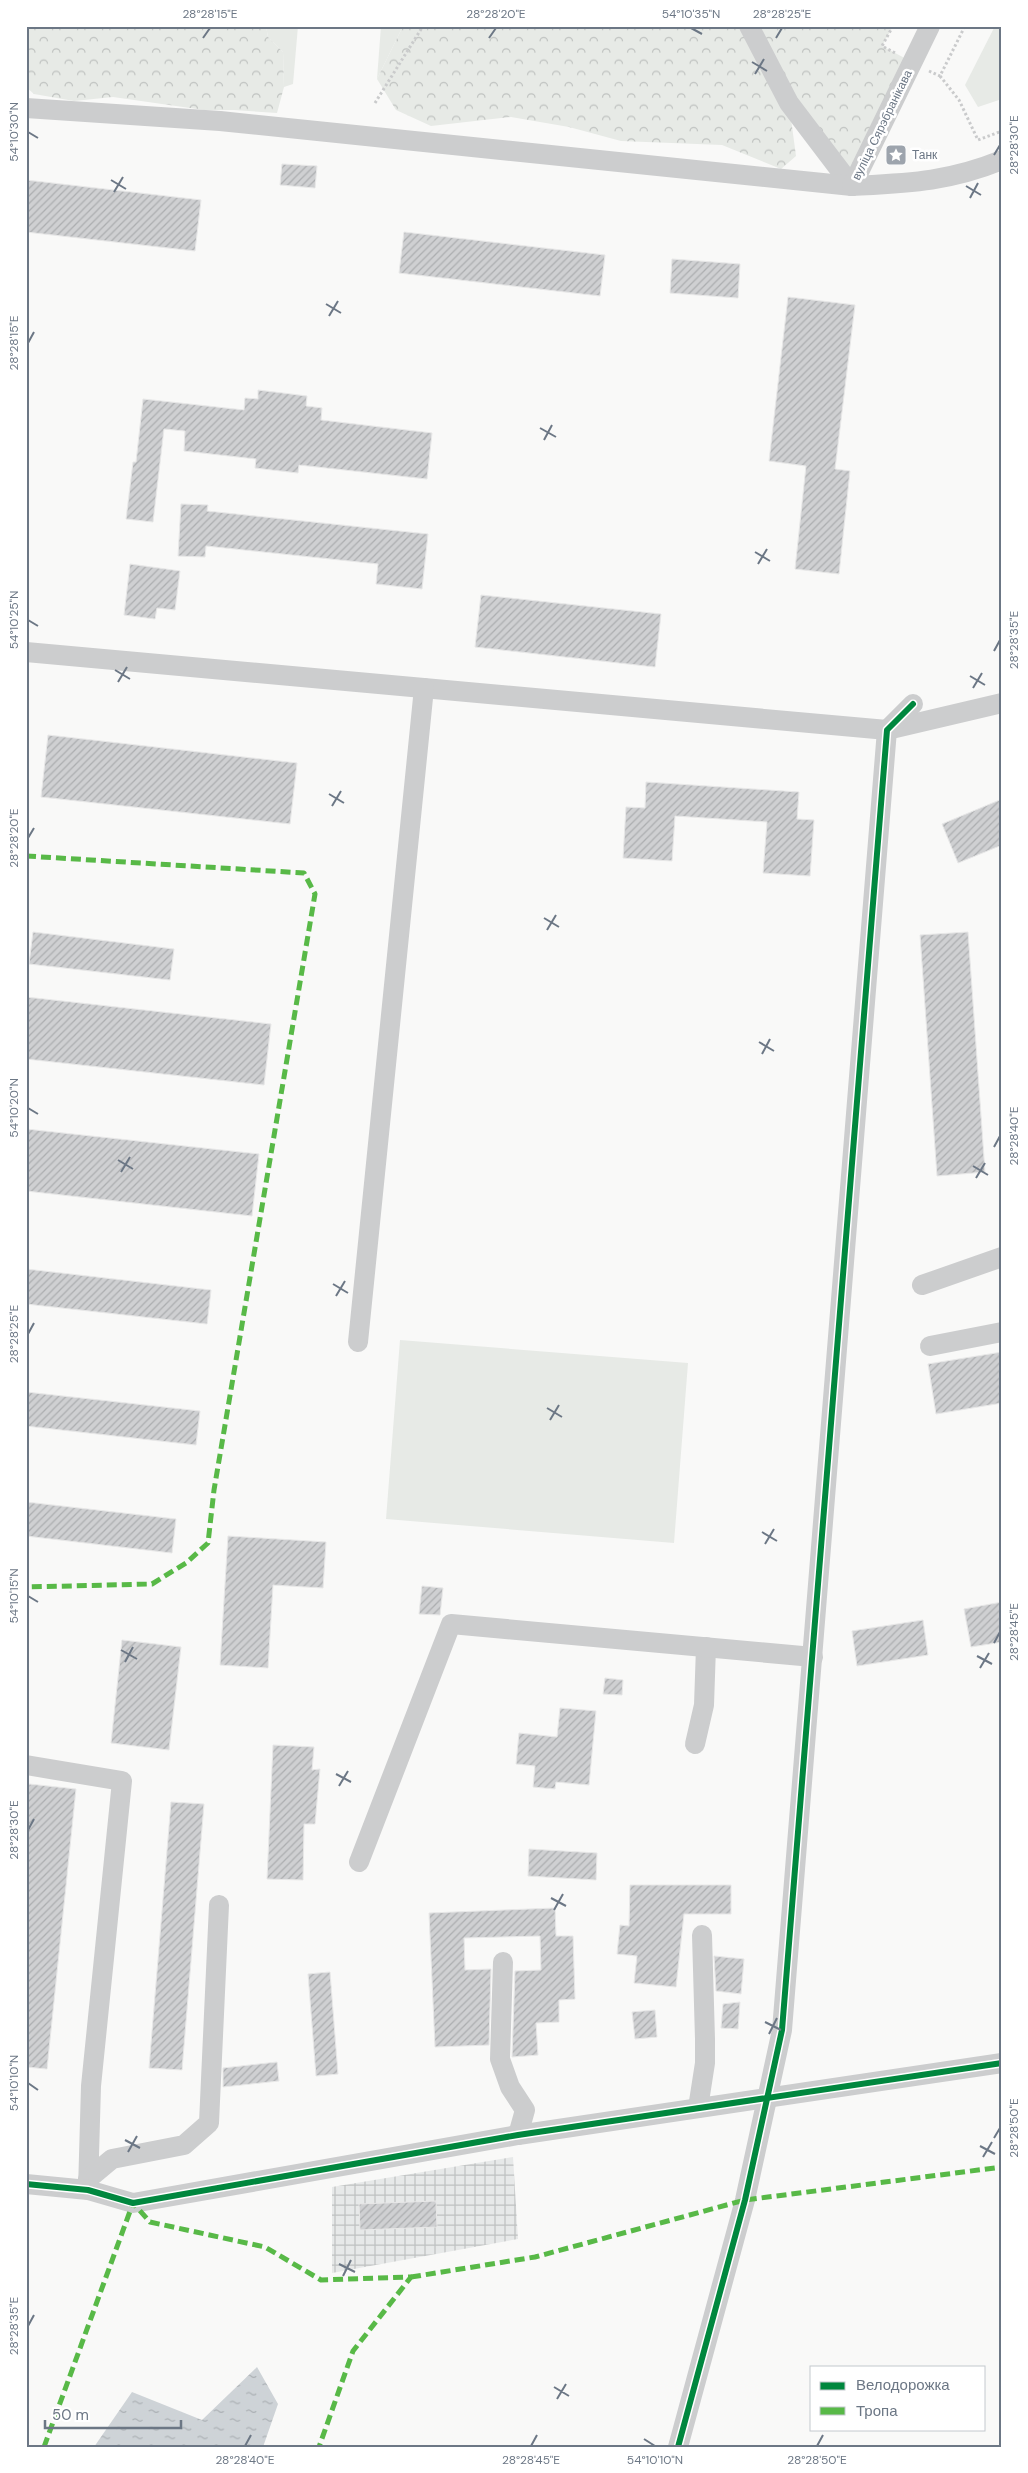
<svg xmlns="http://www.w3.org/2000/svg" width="1028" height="2473" viewBox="0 0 1028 2473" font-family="'DM Sans',sans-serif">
  <defs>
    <pattern id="industrial-grid" width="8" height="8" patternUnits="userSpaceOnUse" patternTransform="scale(1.25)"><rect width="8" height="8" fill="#e7e9e9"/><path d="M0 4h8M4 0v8" fill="none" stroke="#bfc2c2"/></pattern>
    <pattern id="forest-crowns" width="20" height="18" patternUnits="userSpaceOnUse" patternTransform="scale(1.25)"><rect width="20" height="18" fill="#e7eae6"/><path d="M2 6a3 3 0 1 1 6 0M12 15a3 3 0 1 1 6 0" fill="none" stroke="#bfc2c0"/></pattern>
    <pattern id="water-ripples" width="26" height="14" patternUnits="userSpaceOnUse" patternTransform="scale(1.25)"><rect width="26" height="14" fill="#ced3d7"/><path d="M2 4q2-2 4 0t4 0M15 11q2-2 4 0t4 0" fill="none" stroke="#abb0b4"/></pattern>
    <pattern id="building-hatch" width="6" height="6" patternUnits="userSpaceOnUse" patternTransform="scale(1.25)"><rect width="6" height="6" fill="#cfd0d2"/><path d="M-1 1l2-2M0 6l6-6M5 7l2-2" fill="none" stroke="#acaeb0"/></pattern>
  </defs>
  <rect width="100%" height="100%" fill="#f9f9f8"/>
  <!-- industrial -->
  <polygon fill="url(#industrial-grid)" points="513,2157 518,2239 332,2273 332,2187"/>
  <!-- green -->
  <g fill="#e7eae6">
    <polygon points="266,26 298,26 293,84 284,87 283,52 268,37"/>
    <polygon points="381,26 403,26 377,79"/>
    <polygon points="995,26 1002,26 1002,99 978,107 965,85"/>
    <polygon points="400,1340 688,1363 674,1543 386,1519"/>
  </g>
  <!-- forest -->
  <g fill="url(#forest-crowns)">
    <polygon points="26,26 266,26 268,37 283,52 284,87 277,113 234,110 204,110 113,97 74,101 34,94 26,87"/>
    <polygon points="403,26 893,26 882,46 912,62 852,186 789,104 796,156 781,169 722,145 621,141 569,127 511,117 431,126 396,110 377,79"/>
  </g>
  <!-- water -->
  <polygon fill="url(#water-ripples)" points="257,2367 278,2404 263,2447 94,2447 132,2392 202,2420"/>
  <!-- building -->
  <g fill="url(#building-hatch)" stroke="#e8e8e8">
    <polygon points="282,164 317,166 315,188 280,185"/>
    <polygon points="26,180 201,200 195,251 26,232"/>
    <polygon points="404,232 605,255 600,296 399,273"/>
    <polygon points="672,259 740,264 738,298 670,293"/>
    <polygon points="788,297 855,305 835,469 850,471 839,574 795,569 806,466 769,461"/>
    <polygon points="258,390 307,396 306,406 322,408 321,420 432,433 427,479 299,465 298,473 255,468 256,459 184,451 185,431 164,429 153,522 126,519 133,462 136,462 143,399 244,410 245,398 258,399"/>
    <polygon points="181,504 208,505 207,511 428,534 422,589 376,584 378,564 206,546 205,557 178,556"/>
    <polygon points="130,564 180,571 175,610 157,608 155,619 124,615"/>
    <polygon points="481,595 661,614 655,667 475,647"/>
    <polygon points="48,735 297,763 290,824 41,797"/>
    <polygon points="646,782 799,792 797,819 814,820 810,876 763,873 767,822 675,816 672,861 623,858 626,807 645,808"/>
    <polygon points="1002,799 1002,845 958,863 942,824"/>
    <polygon points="33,932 174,949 170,980 29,964"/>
    <polygon points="968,932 985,1172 937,1176 920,935"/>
    <polygon points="26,997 271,1024 264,1085 26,1059"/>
    <polygon points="26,1129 259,1154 252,1216 26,1191"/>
    <polygon points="26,1269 211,1290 207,1324 26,1304"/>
    <polygon points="1002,1352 1002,1403 936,1414 928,1364"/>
    <polygon points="26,1392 200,1411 196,1445 26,1426"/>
    <polygon points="26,1502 176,1519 172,1553 26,1536"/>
    <polygon points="228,1536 326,1542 323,1588 273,1585 268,1668 220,1665"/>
    <polygon points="422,1586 443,1588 440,1615 419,1614"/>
    <polygon points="1002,1602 1002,1642 971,1647 964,1609"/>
    <polygon points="923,1620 928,1655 857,1666 852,1631"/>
    <polygon points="122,1640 181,1647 169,1750 111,1743"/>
    <polygon points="605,1678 623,1680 622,1695 603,1694"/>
    <polygon points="560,1708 596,1711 589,1785 556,1782 555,1789 533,1787 535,1766 516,1764 519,1733 557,1737"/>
    <polygon points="273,1745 314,1747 312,1770 320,1769 315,1824 304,1824 303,1880 267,1879"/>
    <polygon points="29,1784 76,1789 47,2069 26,2067 26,1808"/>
    <polygon points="171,1802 204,1804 182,2070 149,2068"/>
    <polygon points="529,1849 597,1853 596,1880 528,1876"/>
    <polygon points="630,1885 731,1885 731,1914 684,1914 676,1987 634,1983 637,1956 617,1954 620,1925 629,1926"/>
    <polygon points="555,1908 556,1936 573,1936 575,1999 559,2000 559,2022 536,2023 538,2055 512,2057 515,1971 541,1970 540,1936 464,1938 465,1970 491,1969 489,2045 435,2047 429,1913"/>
    <polygon points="714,1956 744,1959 741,1994 716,1991"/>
    <polygon points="330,1972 338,2074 316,2076 308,1974"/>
    <polygon points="740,2002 738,2029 721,2028 723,2004"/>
    <polygon points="655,2010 657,2037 635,2039 632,2012"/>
    <polygon points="277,2062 279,2081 223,2087 223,2068"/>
    <polygon points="436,2201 437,2227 360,2230 359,2204"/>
  </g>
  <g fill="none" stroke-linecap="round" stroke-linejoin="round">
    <!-- path -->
    <g stroke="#cacbcc" stroke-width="3" stroke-dasharray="2.5 2.5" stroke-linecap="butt">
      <polyline points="893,26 882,46 897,54"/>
      <polyline points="929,71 940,76 965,26"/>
      <polyline points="940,76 959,100 978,140 1002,131"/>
      <polyline points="375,103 423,26"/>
    </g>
    <!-- minor -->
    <g stroke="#cccdce" stroke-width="20">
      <polyline points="749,26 789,103 852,186"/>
      <path d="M26,108l194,13 632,65c56,-3 96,-4 150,-26"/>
      <polyline points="852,186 930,26"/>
      <polyline points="26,652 887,730 1002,703"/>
      <polyline points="922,1285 1002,1257"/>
      <polyline points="358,1342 424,688"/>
      <polyline points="930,1346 1002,1332"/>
      <polyline points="695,1744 704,1705 706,1647"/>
      <polyline points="26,1765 122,1781 91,2086 88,2190"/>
      <polyline points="359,1862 451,1624 813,1657"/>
      <polyline points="503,1962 500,2059 510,2087 525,2110 518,2135"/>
      <polyline points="698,2108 705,2063 705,2039 702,1935"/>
      <polyline points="88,2179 112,2159 184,2145 209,2123 219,1905"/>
      <polyline points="26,2184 88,2190 133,2203 518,2135 1002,2063"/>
      <polyline points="678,2447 745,2200 782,2030 887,730 913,704"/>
    </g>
    <!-- quiet -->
    <g stroke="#58b947" stroke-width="5" stroke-dasharray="10 5" stroke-linecap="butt">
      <polyline points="26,856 304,873 315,894 214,1490 208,1543 186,1563 152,1584 26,1587"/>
      <polyline points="411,2277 535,2257 745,2200 1002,2167"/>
      <polyline points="44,2447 133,2203 150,2222 265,2247 321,2280 411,2277 353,2351 319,2447"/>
    </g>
    <!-- cycleway casing -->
    <g stroke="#fff" stroke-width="9">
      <g id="cycleway">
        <polyline points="26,2184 88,2190 133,2203 518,2135 1002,2063"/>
        <polyline points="678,2447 745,2200 782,2030 887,730 913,704"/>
      </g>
    </g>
    <!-- cycleway -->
    <use href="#cycleway" stroke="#00873e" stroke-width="6"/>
  </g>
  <!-- ticks -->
  <path fill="none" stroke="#6c7785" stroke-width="2" d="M691,28l11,6M203,38l7,-10M489,38l7,-10M776,38l6,-10M752,62l15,9M755,74l9,-15M28,132l10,6M994,155l6,-10M111,180l15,9M966,186l15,9M114,192l9,-15M970,198l8,-15M326,304l15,9M329,316l9,-15M28,343l6,-11M540,428l16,9M544,440l8,-15M755,552l15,9M758,564l9,-15M28,620l10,6M994,651l6,-11M115,670l15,9M970,676l15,9M118,682l9,-15M973,688l9,-15M329,794l15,9M332,806l9,-15M28,838l6,-10M544,918l15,9M547,930l9,-15M759,1042l15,9M762,1054l8,-15M28,1108l10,6M994,1147l6,-11M118,1160l15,9M973,1166l15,9M121,1172l9,-15M976,1178l9,-15M333,1284l15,9M336,1296l9,-15M28,1334l6,-11M547,1408l15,9M550,1420l9,-15M762,1532l15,9M765,1544l9,-15M28,1596l10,6M994,1643l6,-11M121,1650l16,9M977,1656l15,8M125,1662l8,-15M980,1668l9,-15M336,1774l15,8M339,1786l9,-15M28,1830l6,-11M551,1898l15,8M554,1910l9,-16M765,2022l16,8M769,2034l8,-16M28,2083l10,7M994,2138l6,-10M125,2140l15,8M980,2146l15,8M128,2152l9,-16M983,2157l9,-15M339,2264l16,8M343,2276l8,-16M28,2326l6,-11M554,2387l15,9M557,2399l9,-15M644,2439l11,7M245,2446l6,-11M531,2446l6,-11M817,2446l6,-11"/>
  <!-- icons -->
  <defs>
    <g id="sight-square" transform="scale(1.125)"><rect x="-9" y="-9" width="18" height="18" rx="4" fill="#9da4ad" stroke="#fff"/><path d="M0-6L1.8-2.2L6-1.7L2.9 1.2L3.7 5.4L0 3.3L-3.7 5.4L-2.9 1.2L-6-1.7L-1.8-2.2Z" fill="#fff"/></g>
  </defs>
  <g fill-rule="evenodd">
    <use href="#sight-square" x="896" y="155"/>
  </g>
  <g text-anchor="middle" stroke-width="5" stroke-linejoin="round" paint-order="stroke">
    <!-- street labels -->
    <g font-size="12" fill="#6c7785" stroke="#fff">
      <text transform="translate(882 125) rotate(-64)" y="4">вуліца Сярэбранікава</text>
    </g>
    <!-- poi labels -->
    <g font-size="12" fill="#6c7785" stroke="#fff" text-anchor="start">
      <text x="912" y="159">Танк</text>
    </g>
  </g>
  <!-- border -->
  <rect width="1028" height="2473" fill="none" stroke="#ffffff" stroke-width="55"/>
  <!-- legend -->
  <rect x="810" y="2366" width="175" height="65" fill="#ffffff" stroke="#c4c9ce"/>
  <rect x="820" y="2382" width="25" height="8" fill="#00873e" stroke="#c4c9ce"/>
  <text x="856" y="2390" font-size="15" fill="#6c7785">Велодорожка</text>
  <rect x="820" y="2407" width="25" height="8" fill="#58b947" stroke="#c4c9ce"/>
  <text x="856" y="2416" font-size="15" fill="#6c7785">Тропа</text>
  <!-- scale -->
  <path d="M45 2420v8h136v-8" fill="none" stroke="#6c7785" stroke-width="2.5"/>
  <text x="52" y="2420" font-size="15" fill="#6c7785" stroke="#ffffff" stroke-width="4" paint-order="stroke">50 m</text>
  <rect x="28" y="28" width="972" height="2418" fill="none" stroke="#6c7785" stroke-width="2"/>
  <g font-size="12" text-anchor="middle" fill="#6c7785">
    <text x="210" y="18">28°28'15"E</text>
    <text x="496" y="18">28°28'20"E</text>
    <text x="691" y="18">54°10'35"N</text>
    <text x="782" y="18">28°28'25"E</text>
    <text transform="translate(14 132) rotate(-90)" y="4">54°10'30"N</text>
    <text transform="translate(1014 145) rotate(-90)" y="4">28°28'30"E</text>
    <text transform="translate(14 343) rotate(-90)" y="4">28°28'15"E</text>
    <text transform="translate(14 620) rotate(-90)" y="4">54°10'25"N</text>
    <text transform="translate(1014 640) rotate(-90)" y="4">28°28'35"E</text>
    <text transform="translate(14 838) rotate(-90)" y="4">28°28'20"E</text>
    <text transform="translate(14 1108) rotate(-90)" y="4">54°10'20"N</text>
    <text transform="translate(1014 1136) rotate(-90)" y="4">28°28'40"E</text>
    <text transform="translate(14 1334) rotate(-90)" y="4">28°28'25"E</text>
    <text transform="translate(14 1596) rotate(-90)" y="4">54°10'15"N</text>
    <text transform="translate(1014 1632) rotate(-90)" y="4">28°28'45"E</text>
    <text transform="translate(14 1830) rotate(-90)" y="4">28°28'30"E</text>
    <text transform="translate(14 2083) rotate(-90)" y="4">54°10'10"N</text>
    <text transform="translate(1014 2128) rotate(-90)" y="4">28°28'50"E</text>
    <text transform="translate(14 2326) rotate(-90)" y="4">28°28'35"E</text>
    <text x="245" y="2464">28°28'40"E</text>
    <text x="531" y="2464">28°28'45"E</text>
    <text x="655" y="2464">54°10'10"N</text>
    <text x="817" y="2464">28°28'50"E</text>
  </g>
</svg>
